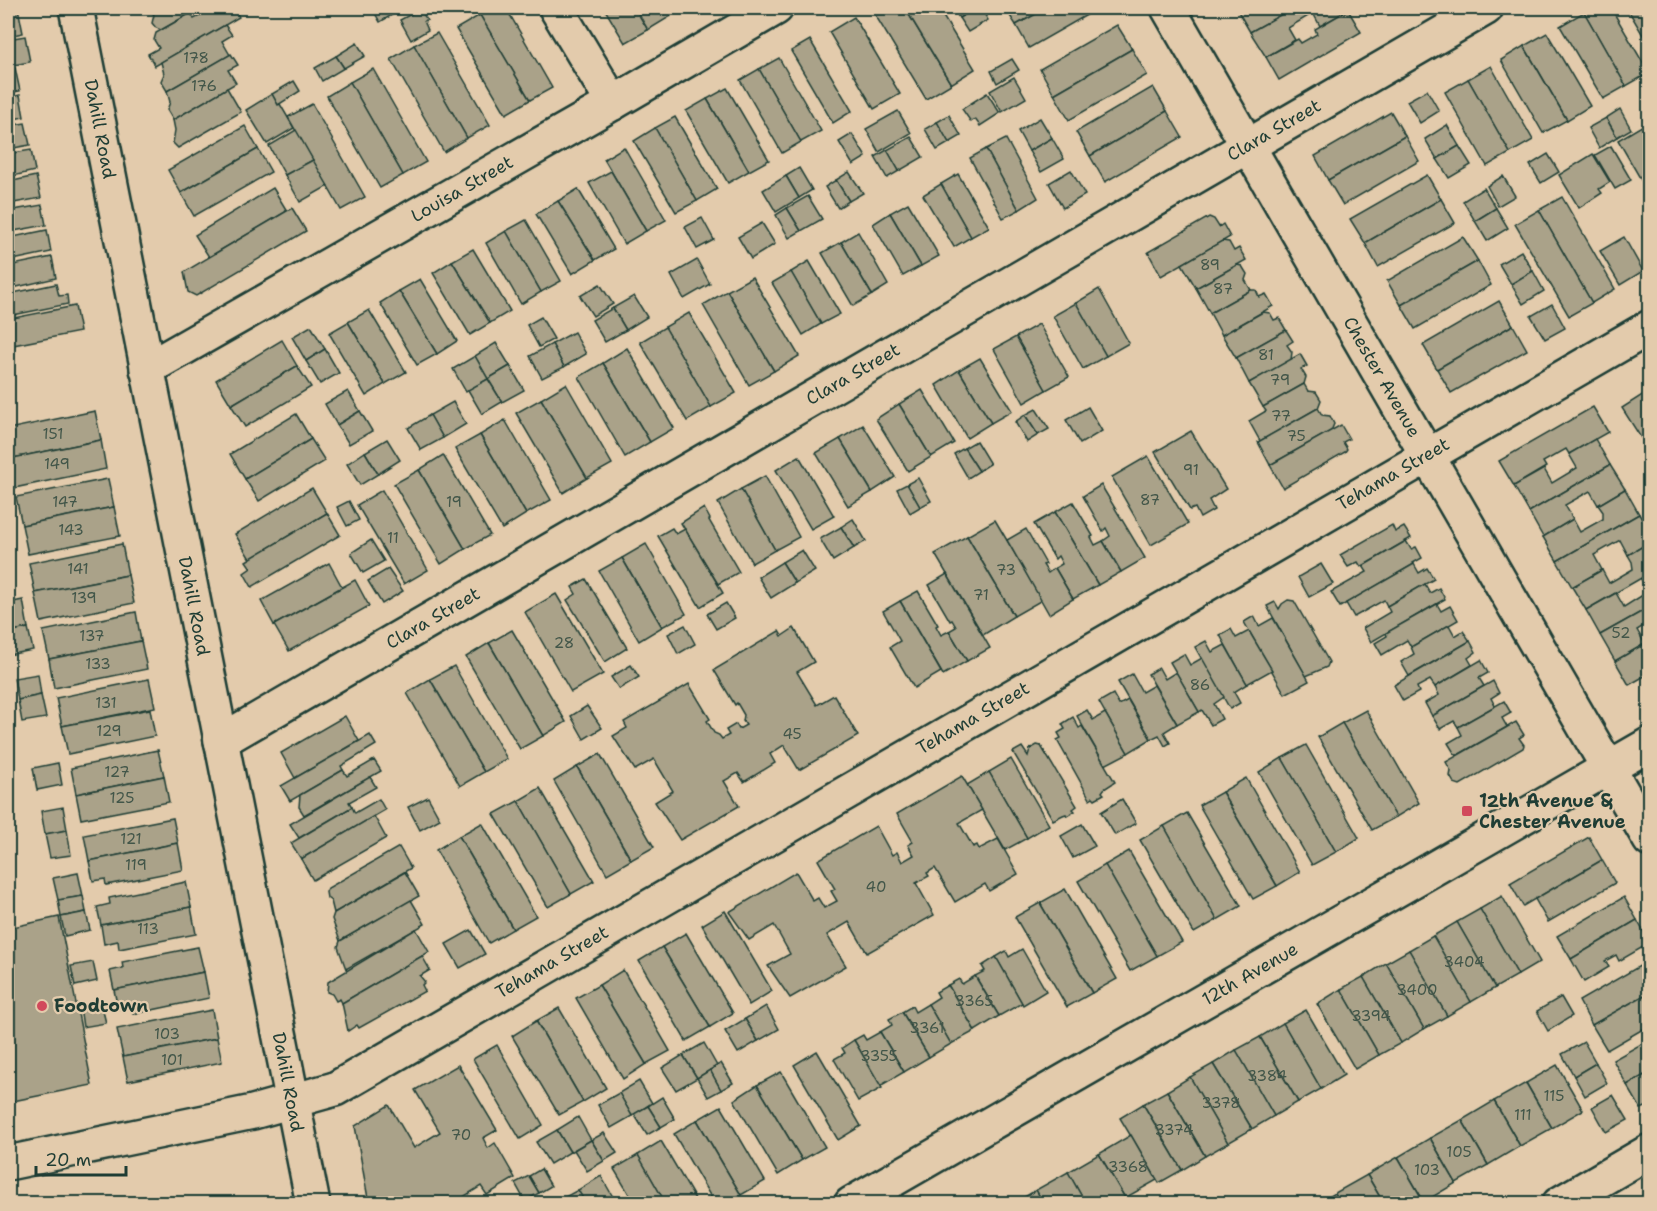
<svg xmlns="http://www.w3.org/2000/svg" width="1657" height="1211" viewBox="0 0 1657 1211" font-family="'Shantell Sans',sans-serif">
  <rect width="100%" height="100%" fill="#e3cbac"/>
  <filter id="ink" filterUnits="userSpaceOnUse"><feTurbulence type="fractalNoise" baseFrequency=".0167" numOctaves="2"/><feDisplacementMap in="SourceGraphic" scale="12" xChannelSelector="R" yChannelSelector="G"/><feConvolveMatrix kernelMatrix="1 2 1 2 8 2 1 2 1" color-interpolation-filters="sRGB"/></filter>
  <g filter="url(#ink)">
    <!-- building -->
    <g fill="#aaa289" stroke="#1f3d34" stroke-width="1.5">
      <polygon points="8,8 18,8 23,33 8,36"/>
      <polygon points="149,8 195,8 189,11 191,13 161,30 156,28 152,23 154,15"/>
      <polygon points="215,8 234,8 239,17 155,66 148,54 159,48 154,40 156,33 191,13 194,19"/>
      <polygon points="372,8 404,8 380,22"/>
      <polygon points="487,8 506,8 552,88 530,100 478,13"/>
      <polygon points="604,8 635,8 648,30 625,43"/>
      <polygon points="635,8 667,8 671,16 648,30"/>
      <polygon points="871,8 905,8 951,84 926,99"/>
      <polygon points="905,8 938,8 975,69 951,84"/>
      <polygon points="953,8 977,8 959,18"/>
      <polygon points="977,8 981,8 988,20 968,32 959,18"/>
      <polygon points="1005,8 1047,8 1016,25"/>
      <polygon points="1047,8 1099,8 1029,48 1016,25"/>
      <polygon points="1236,8 1293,8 1250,32"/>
      <polygon points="1293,8 1346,8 1348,10 1320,26 1313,13 1288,28 1295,40 1266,57 1250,32"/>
      <polygon points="1592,8 1611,8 1649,73 1626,86 1584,12"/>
      <polygon points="1627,8 1650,8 1650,47"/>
      <polygon points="420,9 427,20 424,21 428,30 411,40 400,20"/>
      <polygon points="1348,10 1361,32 1279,80 1266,57 1298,39 1301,43 1317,34 1315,29"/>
      <polygon points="1584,12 1626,86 1603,99 1560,26"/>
      <polygon points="480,15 530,100 506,114 456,29"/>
      <polygon points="854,17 900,94 874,109 829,32"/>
      <polygon points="225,25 232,35 222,41 230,55 167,91 161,81 164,74 161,62"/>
      <polygon points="1117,25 1132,49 1054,94 1040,69"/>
      <polygon points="437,33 490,125 467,138 414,45"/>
      <polygon points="1547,33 1590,106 1567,120 1524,46"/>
      <polygon points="25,36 30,62 8,66 8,39"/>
      <polygon points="810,40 852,111 833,123 791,51"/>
      <polygon points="357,43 365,56 344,68 336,56"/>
      <polygon points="414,45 467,138 444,152 391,59"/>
      <polygon points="1524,46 1567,120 1543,133 1501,60"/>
      <polygon points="1132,49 1147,75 1069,120 1054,94"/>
      <polygon points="231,54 238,65 228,70 236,83 173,120 167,110 170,102 167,91"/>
      <polygon points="336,56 344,68 322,81 315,68"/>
      <polygon points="779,58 821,131 801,142 759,69"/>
      <polygon points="1012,59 1019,70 997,83 991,71"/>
      <polygon points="1491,66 1533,140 1510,153 1468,79"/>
      <polygon points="15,68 20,91 8,93 8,69"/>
      <polygon points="373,69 426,162 403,175 350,82"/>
      <polygon points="759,69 801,142 782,153 740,80"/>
      <polygon points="1014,77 1026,98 1002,112 990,91"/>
      <polygon points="1468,79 1510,153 1487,166 1445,92"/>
      <polygon points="294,81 300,91 278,105 272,94"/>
      <polygon points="350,82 403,175 380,188 327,96"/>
      <polygon points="1153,87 1167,111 1090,156 1076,132"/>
      <polygon points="227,88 241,112 178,148 173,143 175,130 173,120"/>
      <polygon points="727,88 769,160 749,171 707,99"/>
      <polygon points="1427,90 1439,111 1420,123 1407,101"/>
      <polygon points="987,93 1000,113 980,126 975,119 971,122 962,109"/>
      <polygon points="272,94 278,105 280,104 294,128 267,144 246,110"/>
      <polygon points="20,95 24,117 8,120 8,98"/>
      <polygon points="707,99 749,171 728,183 686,111"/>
      <polygon points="312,104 365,197 341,210 288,117"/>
      <polygon points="1620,109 1631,129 1617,137 1606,118"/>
      <polygon points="898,111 911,133 879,152 866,129"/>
      <polygon points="1167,111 1182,137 1105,182 1090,156"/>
      <polygon points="1391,112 1405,136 1328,180 1315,156"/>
      <polygon points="949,115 961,136 949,143 937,122"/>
      <polygon points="675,117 717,189 697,201 655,128"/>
      <polygon points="1040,118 1052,138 1029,151 1018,131"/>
      <polygon points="1606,118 1617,137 1599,148 1588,128"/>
      <polygon points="937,122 949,143 937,150 925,129"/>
      <polygon points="25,123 30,145 8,149 8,126"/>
      <polygon points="1645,124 1650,132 1650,153 1647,154 1650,157 1650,218 1645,210 1649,199 1647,190 1618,140"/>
      <polygon points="1447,125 1459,146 1437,159 1425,139"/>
      <polygon points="245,126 258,149 181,193 168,170"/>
      <polygon points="655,128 697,201 676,212 634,141"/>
      <polygon points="296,130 313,160 285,175 269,146"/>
      <polygon points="852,134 866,157 853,165 839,142"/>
      <polygon points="1405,136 1419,161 1343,205 1328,180"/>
      <polygon points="911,137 923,157 899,171 887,150"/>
      <polygon points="1052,138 1064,159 1041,172 1029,151"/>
      <polygon points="1006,139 1038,198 1019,210 986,149"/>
      <polygon points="1459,146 1471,165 1449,178 1437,159"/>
      <polygon points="1611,146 1631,180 1615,189 1595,155"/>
      <polygon points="624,147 666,220 646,231 604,159"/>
      <polygon points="258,149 271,172 194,216 181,193"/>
      <polygon points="986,149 1019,210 1003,218 970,158"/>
      <polygon points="31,150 35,171 8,177 8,154"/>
      <polygon points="887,150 899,171 887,178 875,157"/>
      <polygon points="1548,154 1559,172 1541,183 1530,165"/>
      <polygon points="1593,154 1610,182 1599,189 1602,193 1579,208 1559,175"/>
      <polygon points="313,160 328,186 300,202 285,175"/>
      <polygon points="799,168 812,190 799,198 786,176"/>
      <polygon points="1071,170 1085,195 1063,208 1049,183"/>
      <polygon points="611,171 646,231 624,244 589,183"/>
      <polygon points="849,172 863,193 849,201 836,180"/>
      <polygon points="958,174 989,227 971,237 941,184"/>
      <polygon points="1427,175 1441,199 1365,243 1350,219"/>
      <polygon points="36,176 41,198 8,204 8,182"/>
      <polygon points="786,176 799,198 776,212 763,190"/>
      <polygon points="1503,176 1515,196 1498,206 1487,186"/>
      <polygon points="836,180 849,201 838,208 825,187"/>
      <polygon points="941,184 971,237 954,247 923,195"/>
      <polygon points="273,188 287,211 209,257 195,235"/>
      <polygon points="1484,188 1496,208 1475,221 1463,201"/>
      <polygon points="578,189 614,249 595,260 558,201"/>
      <polygon points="808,196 822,219 801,231 787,208"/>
      <polygon points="1562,197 1615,289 1592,303 1539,210"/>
      <polygon points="1441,199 1455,223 1378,267 1365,243"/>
      <polygon points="558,201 595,260 572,274 536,214"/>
      <polygon points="908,203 939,256 921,266 890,213"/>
      <polygon points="42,205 46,225 8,232 8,211"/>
      <polygon points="292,208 306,231 196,296 188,292 184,272"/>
      <polygon points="787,208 801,231 789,238 776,215"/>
      <polygon points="1496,208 1508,228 1487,241 1475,221"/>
      <polygon points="1539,210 1592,303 1569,316 1515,224"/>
      <polygon points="890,213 921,266 903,276 873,224"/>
      <polygon points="1209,217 1214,219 1219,227 1223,224 1230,237 1161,276 1148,252"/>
      <polygon points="702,218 714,240 697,249 685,227"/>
      <polygon points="526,220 561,281 541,292 506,231"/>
      <polygon points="762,223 775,244 751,259 738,237"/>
      <polygon points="47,230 51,252 8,261 8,238"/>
      <polygon points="506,231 541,292 521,304 486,243"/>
      <polygon points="858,232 888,285 872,295 841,242"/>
      <polygon points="1463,237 1478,261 1401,305 1387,281"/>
      <polygon points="1624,237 1643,271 1620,285 1600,251"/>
      <polygon points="1222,241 1229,242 1234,251 1239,248 1246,260 1196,288 1182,264"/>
      <polygon points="841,242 872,295 853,306 822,253"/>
      <polygon points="473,249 510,311 490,323 452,261"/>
      <polygon points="1521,251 1533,271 1511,284 1499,264"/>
      <polygon points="52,257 56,278 8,289 8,266"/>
      <polygon points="697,260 710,284 684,299 671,275"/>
      <polygon points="452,261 490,323 470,335 433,273"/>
      <polygon points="809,261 840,314 821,324 791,272"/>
      <polygon points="1478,261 1491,285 1415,329 1401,305"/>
      <polygon points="1237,265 1242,266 1247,274 1245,280 1251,290 1210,313 1196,288"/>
      <polygon points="1533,271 1544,291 1523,304 1511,284"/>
      <polygon points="791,272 821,324 803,335 772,283"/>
      <polygon points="752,277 799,356 774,371 727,291"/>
      <polygon points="420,279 457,341 437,354 399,291"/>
      <polygon points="56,284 59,296 67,295 68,304 8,316 8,294"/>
      <polygon points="600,284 613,304 593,316 580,296"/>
      <polygon points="1099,289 1129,343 1106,356 1076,303"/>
      <polygon points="1251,290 1256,290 1259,297 1266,294 1273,306 1222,335 1210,313"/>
      <polygon points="399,291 437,354 417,365 380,303"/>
      <polygon points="727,291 774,371 749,385 703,305"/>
      <polygon points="634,296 647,317 626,330 613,308"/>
      <polygon points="1499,301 1513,325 1437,369 1423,345"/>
      <polygon points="1076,303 1106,356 1083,369 1053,316"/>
      <polygon points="1552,304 1565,328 1545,339 1531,316"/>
      <polygon points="75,306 80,332 8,346 8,319"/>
      <polygon points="613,308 626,330 605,342 592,320"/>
      <polygon points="369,310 406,372 385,384 348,322"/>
      <polygon points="1263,312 1270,313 1274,320 1279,318 1286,330 1236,358 1222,335"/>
      <polygon points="689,313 736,393 711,407 665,327"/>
      <polygon points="541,317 554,339 539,347 527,325"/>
      <polygon points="348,322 385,384 366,396 329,333"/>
      <polygon points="1039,324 1069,377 1046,390 1016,337"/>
      <polygon points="1513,325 1527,350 1451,393 1437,369"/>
      <polygon points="311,326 325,349 306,361 292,337"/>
      <polygon points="665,327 711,407 687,421 640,342"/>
      <polygon points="1286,330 1293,341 1287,345 1292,352 1291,360 1249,383 1236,358"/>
      <polygon points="574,332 586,354 564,367 552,344"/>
      <polygon points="1016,337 1046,390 1024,403 994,349"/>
      <polygon points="282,340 297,366 231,405 216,380"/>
      <polygon points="496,343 510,366 488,379 475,356"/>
      <polygon points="552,344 564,367 542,378 530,356"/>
      <polygon points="627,348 674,428 650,442 603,363"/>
      <polygon points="325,349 339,373 320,384 306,361"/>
      <polygon points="1300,354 1307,366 1301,369 1306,377 1304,384 1263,407 1249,383"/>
      <polygon points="475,356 488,379 466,392 453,369"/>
      <polygon points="980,358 1012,411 991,423 959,370"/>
      <polygon points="603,363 650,442 625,457 579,377"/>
      <polygon points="297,366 311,387 245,427 231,405"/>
      <polygon points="510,366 524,390 502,402 488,379"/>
      <polygon points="959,370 991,423 967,438 936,385"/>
      <polygon points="488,379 502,402 482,414 468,390"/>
      <polygon points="566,384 612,464 587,478 541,399"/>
      <polygon points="1304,384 1308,391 1316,392 1321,400 1318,408 1260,441 1249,421 1266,411 1263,407"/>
      <polygon points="922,390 954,443 931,457 899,404"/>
      <polygon points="1650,390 1650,452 1622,408"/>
      <polygon points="348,391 360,411 337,425 325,404"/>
      <polygon points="541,399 587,478 563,493 516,413"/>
      <polygon points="453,402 466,424 443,438 430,415"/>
      <polygon points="899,404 931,457 908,471 876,419"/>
      <polygon points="1088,407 1102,431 1080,444 1066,420"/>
      <polygon points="1593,407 1608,432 1569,454 1566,449 1543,462 1546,467 1514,486 1499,461"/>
      <polygon points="1318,408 1322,415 1330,416 1334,424 1331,431 1270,465 1258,442"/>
      <polygon points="1036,409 1049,429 1038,435 1025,415"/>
      <polygon points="95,411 101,440 8,459 8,429"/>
      <polygon points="360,411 372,431 349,444 337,425"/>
      <polygon points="296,414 311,439 245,479 230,454"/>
      <polygon points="430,415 443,438 421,450 408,428"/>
      <polygon points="1025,415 1038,435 1027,442 1015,422"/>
      <polygon points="505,420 551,500 526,514 480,435"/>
      <polygon points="863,425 895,477 872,492 840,439"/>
      <polygon points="1341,425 1349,439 1343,442 1347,449 1345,452 1283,488 1270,465"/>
      <polygon points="1191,431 1226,489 1209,500 1214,510 1200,518 1195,508 1190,510 1155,452"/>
      <polygon points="480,435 526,514 502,529 455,449"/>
      <polygon points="311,439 325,461 259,501 245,479"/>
      <polygon points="387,439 400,460 378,474 365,452"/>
      <polygon points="840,439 872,492 848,506 816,453"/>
      <polygon points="1595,439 1610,465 1529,512 1514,486 1544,469 1552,483 1577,468 1569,454"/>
      <polygon points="101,440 106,469 14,488 8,459"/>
      <polygon points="976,441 990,464 979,471 964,448"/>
      <polygon points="964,448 979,471 968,478 954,454"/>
      <polygon points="365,452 378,474 360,485 347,464"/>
      <polygon points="443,455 490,535 465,549 419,470"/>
      <polygon points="799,456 834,516 811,529 776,470"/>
      <polygon points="1148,456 1188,524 1151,545 1112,477"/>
      <polygon points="1610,465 1625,489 1598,505 1590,491 1565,505 1573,519 1543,537 1529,512"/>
      <polygon points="419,470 465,549 441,564 394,484"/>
      <polygon points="765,476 799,537 775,550 741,489"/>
      <polygon points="918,478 931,501 920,507 907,484"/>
      <polygon points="108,479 114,507 22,525 16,497"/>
      <polygon points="907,484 920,507 910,513 897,489"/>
      <polygon points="1101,485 1145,558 1121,572 1103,541 1110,536 1106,528 1103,531 1083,496"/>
      <polygon points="312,488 327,513 250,559 235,534"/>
      <polygon points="741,489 775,550 752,563 718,503"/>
      <polygon points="1625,489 1639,514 1557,561 1543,537 1573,519 1580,532 1603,519 1603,512 1598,505"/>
      <polygon points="382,490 428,570 404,584 357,505"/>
      <polygon points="349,501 359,520 347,526 337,507"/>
      <polygon points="1073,502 1093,536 1091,537 1095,545 1103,541 1121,572 1098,585 1055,512"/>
      <polygon points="114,507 120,536 28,554 22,525"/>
      <polygon points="704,508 710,519 709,520 739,572 718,584 681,523"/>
      <polygon points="1055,512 1098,585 1073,599 1055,568 1062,564 1058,556 1055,559 1034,524"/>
      <polygon points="327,513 340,535 252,587 244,573 251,568 246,561"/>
      <polygon points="1639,514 1650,533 1650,542 1628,555 1620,540 1594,555 1602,570 1572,587 1557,561"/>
      <polygon points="853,519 866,541 854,548 841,527"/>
      <polygon points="995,520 1042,600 1014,616 967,536"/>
      <polygon points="1392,525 1395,532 1404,527 1411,538 1361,567 1358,562 1348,567 1340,555"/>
      <polygon points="841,527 854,548 833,561 820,539"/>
      <polygon points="672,528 676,534 685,529 723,593 700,607 658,536"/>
      <polygon points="1026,529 1046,564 1043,565 1048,573 1055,568 1073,599 1049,614 1007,540"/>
      <polygon points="967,536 1014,616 983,635 935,554"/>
      <polygon points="371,540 384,561 363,573 351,553"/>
      <polygon points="1406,541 1411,549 1416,547 1422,558 1413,563 1414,564 1340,607 1331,592 1367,572 1363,566"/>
      <polygon points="1650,542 1650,573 1586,610 1572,587 1602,570 1609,583 1633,569 1632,562 1628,555"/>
      <polygon points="122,544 128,575 35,593 29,563"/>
      <polygon points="646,544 686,614 662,627 622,558"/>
      <polygon points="802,550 815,571 795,583 782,562"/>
      <polygon points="622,558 662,627 639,641 599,571"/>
      <polygon points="782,562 795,583 771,598 758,577"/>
      <polygon points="329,563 342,587 274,625 261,601"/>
      <polygon points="1321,564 1333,584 1309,597 1298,577"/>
      <polygon points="1414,564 1419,573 1427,568 1434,579 1387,606 1384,600 1354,617 1346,603"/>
      <polygon points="388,569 403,591 382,604 368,581"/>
      <polygon points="1650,573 1650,607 1600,635 1586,610 1616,593 1624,607 1646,593 1647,588 1641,579"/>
      <polygon points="947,574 990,648 967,661 949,631 956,627 952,620 950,621 929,585"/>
      <polygon points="128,575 134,603 41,622 35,593"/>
      <polygon points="586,579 627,648 605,662 567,600 576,594 572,587"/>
      <polygon points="355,580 369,606 289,651 274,625"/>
      <polygon points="1425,584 1430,593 1439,588 1445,599 1371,642 1363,628 1390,612 1387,606"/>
      <polygon points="918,591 938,625 936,626 941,635 949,631 967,661 943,675 900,601"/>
      <polygon points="556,594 603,674 571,692 525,612"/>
      <polygon points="23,600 28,628 8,632 8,603"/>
      <polygon points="1288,600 1294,601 1329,662 1327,667 1306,676 1267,606 1275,602 1279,609 1282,604"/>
      <polygon points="900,601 941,672 914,688 890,647 900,641 883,611"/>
      <polygon points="726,603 735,618 716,629 707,614"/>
      <polygon points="1437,604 1441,611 1450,606 1458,620 1411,647 1407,640 1382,655 1375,643 1387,636 1386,633"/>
      <polygon points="1650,607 1650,622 1637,630 1645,644 1615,661 1600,635"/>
      <polygon points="136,612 141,641 49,659 43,631"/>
      <polygon points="1254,616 1259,626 1273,618 1309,681 1285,694 1244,622"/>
      <polygon points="685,625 695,644 678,654 668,634"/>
      <polygon points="1449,625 1455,636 1463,631 1470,641 1409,676 1401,662 1414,654 1411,647"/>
      <polygon points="28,628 33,650 8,655 8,632"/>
      <polygon points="794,628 814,662 797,672 817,705 834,695 858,736 799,770 784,745 770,754 775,763 744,782 738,773 724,781 739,806 680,840 655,802 673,791 654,759 635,770 613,736 627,728 624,722 689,684 710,719 707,721 714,733 719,735 722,739 729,735 726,730 736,724 739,729 746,725 743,721 744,715 737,703 735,705 714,670 779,631 782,636"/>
      <polygon points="1231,629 1236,638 1249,631 1272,670 1247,684 1220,635"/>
      <polygon points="512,630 566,722 543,736 489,643"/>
      <polygon points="141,641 147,669 54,688 49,659"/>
      <polygon points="1206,641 1212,652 1225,645 1247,684 1234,692 1240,703 1230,709 1195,647"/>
      <polygon points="1470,641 1476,652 1468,658 1472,665 1435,687 1430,680 1417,687 1419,692 1403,701 1394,685"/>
      <polygon points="489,643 543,736 520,749 466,657"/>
      <polygon points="1646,643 1650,648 1650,673 1629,685 1615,661"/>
      <polygon points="1184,654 1190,665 1202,658 1224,697 1214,704 1222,719 1211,725 1202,710 1199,712 1170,662"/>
      <polygon points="1481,660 1488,673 1479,678 1484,686 1432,716 1425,703 1439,695 1435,687"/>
      <polygon points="631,665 639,677 619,689 611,677"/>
      <polygon points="454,666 507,759 484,772 430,679"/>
      <polygon points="1159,668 1165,679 1176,672 1199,712 1177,724 1148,674"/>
      <polygon points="38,674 41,695 18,700 14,678"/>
      <polygon points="1132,674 1142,692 1154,685 1177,724 1164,732 1170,743 1165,746 1159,735 1151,739 1118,682"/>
      <polygon points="149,679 155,707 62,726 56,698"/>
      <polygon points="430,679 484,772 460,786 407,693"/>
      <polygon points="1493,681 1499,693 1491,698 1495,706 1458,727 1454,721 1440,729 1432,716"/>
      <polygon points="1113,694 1119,705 1128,700 1151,739 1128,753 1099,702"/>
      <polygon points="41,695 46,718 22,722 18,700"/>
      <polygon points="1504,701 1511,713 1502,718 1507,727 1456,756 1448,743 1462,735 1458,727"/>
      <polygon points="587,706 602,728 584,739 571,716"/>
      <polygon points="150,709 155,736 68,754 62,726"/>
      <polygon points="1087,710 1093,720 1105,713 1128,753 1105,765 1077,716"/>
      <polygon points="1366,710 1419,803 1396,817 1342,723"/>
      <polygon points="345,716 359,741 295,778 281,753"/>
      <polygon points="1073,717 1079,728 1082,726 1115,782 1104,789 1102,792 1104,794 1095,799 1093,797 1090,799 1057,740 1061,738 1058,733 1065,729 1062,724"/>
      <polygon points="1516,722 1524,735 1519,738 1524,745 1523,748 1460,785 1454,783 1450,776 1451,771 1446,762"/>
      <polygon points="1342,723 1396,817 1372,830 1318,737"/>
      <polygon points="370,735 376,745 341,766 343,770 290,801 281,786"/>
      <polygon points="1037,745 1041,746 1077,806 1073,809 1075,811 1067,816 1066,814 1063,815 1053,820 1013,752 1022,747 1028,756 1030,749"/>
      <polygon points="1306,745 1359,838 1336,852 1282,758"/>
      <polygon points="158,750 164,776 76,794 71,768"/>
      <polygon points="600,754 654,847 631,860 577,767"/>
      <polygon points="1282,758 1336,852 1312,865 1259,772"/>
      <polygon points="1011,759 1049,825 1027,838 989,772"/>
      <polygon points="374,760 381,771 304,815 299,807 300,795 343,770 347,776"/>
      <polygon points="58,763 62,785 37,790 33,768"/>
      <polygon points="577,767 631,860 607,874 554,781"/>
      <polygon points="989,772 1027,838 1005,850 967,785"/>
      <polygon points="164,776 169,802 81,819 76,794"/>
      <polygon points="962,776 982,810 959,823 973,847 977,845 979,849 998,839 1018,874 989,891 985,884 955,902 935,868 927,873 929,876 916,883 934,915 867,953 849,922 827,935 846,966 790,998 768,966 790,954 774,925 749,940 729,912 796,872 813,901 818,898 824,908 837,901 831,891 835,889 818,860 876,826 892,855 897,852 902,862 914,855 908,845 913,842 897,814"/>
      <polygon points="370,777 376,787 349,802 352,807 299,838 290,824"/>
      <polygon points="1246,778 1300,872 1277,886 1222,792"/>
      <polygon points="540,788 594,881 571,894 518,801"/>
      <polygon points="1222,792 1277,886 1253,899 1199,805"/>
      <polygon points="428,797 440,819 420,830 408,807"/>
      <polygon points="379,799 385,810 301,859 291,843 352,807 355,813"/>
      <polygon points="1122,799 1136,823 1115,835 1101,812"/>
      <polygon points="518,801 571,894 548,907 494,814"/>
      <polygon points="63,807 67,830 45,834 41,811"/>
      <polygon points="1187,813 1241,906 1217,920 1164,826"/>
      <polygon points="374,816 386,838 313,880 301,859"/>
      <polygon points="173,818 178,843 89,861 84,835"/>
      <polygon points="482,823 536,916 513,929 459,836"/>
      <polygon points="1082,824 1095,846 1073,858 1061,836"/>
      <polygon points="1164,826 1217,920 1194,933 1140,840"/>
      <polygon points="67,830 71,855 50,858 45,834"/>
      <polygon points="459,836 513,929 489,943 436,850"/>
      <polygon points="1589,837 1602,860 1523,906 1510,883"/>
      <polygon points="178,843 183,870 106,885 105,879 93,881 89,861"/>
      <polygon points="399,847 411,868 334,913 331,901 327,898 326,892 328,888"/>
      <polygon points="1129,851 1182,942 1157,956 1105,865"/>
      <polygon points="1602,860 1615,883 1548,922 1535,899"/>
      <polygon points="1105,865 1157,956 1130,971 1078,881"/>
      <polygon points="405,872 419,896 340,941 332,919 334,913"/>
      <polygon points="78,873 83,896 58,900 53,878"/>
      <polygon points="186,882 191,907 101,925 97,907 110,904 109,898"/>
      <polygon points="1065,889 1117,979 1092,993 1040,903"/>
      <polygon points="83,896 86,912 61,917 58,900"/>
      <polygon points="1502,896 1540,962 1518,975 1480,909"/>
      <polygon points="1624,897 1637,920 1571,959 1557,936"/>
      <polygon points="411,900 425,924 346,969 338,947 340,941"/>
      <polygon points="1040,903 1092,993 1067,1007 1015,917"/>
      <polygon points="191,907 196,934 119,949 118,941 104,944 101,925"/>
      <polygon points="1480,909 1518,975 1495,988 1457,922"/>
      <polygon points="725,911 772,991 749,1005 702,925"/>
      <polygon points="86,912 90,930 65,936 61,917"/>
      <polygon points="59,917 92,1085 8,1102 8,928"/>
      <polygon points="1637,920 1650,943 1619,961 1616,955 1605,961 1609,967 1584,982 1571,959"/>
      <polygon points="1457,922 1495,988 1471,1002 1433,936"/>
      <polygon points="416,929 429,952 342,1003 340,999 336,1001 332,994 327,992 328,982"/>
      <polygon points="471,930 485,954 460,968 446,944"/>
      <polygon points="686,933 733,1013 710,1027 662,947"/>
      <polygon points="1433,936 1471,1002 1447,1016 1409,950"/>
      <polygon points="198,947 204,972 114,990 110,971 123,968 122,962"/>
      <polygon points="662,947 710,1027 686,1041 639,961"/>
      <polygon points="1022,949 1046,991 1023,1005 996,957 1006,951 1009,957"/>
      <polygon points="1409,950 1447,1016 1424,1029 1386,963"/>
      <polygon points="422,956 430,970 420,976 425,982 422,985 425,991 359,1028 357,1025 348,1031 342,1003"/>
      <polygon points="996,957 1022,1003 999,1016 975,976 985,971 982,966"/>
      <polygon points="1650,960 1650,992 1592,1025 1579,1001"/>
      <polygon points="93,962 97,981 75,986 71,966"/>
      <polygon points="1386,963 1424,1029 1401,1043 1363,977"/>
      <polygon points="623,970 670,1051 646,1064 599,985"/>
      <polygon points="204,972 209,998 133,1014 131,1006 118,1009 114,990"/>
      <polygon points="975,976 999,1016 975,1031 948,985 959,979 962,984"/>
      <polygon points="1363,977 1401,1043 1379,1055 1341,989"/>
      <polygon points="599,985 646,1064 623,1079 576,998"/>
      <polygon points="948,985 975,1031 951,1044 928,1004 939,997 936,992"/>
      <polygon points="1341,989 1379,1055 1355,1069 1317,1004"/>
      <polygon points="1650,992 1650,1025 1607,1050 1592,1025"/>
      <polygon points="1561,997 1572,1016 1548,1031 1537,1011"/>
      <polygon points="101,1003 106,1023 83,1027 80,1007"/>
      <polygon points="928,1004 951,1044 929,1057 902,1012 912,1006 915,1012"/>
      <polygon points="766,1006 779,1029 758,1041 745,1019"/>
      <polygon points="559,1008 606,1088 583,1102 536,1021"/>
      <polygon points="212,1010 217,1038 123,1057 117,1029"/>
      <polygon points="1306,1010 1344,1075 1321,1089 1283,1023"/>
      <polygon points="902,1012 929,1057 904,1072 880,1032 892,1025 889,1019"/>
      <polygon points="745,1019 758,1041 738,1053 725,1031"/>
      <polygon points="536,1021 583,1102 559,1115 512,1036"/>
      <polygon points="1283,1023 1321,1089 1298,1102 1260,1037"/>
      <polygon points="880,1032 904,1072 880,1086 854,1040 863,1035 866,1040"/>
      <polygon points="1260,1037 1298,1102 1274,1116 1236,1050"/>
      <polygon points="217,1038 222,1062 128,1081 123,1057"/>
      <polygon points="1650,1039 1650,1072 1627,1085 1613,1060"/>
      <polygon points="854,1040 882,1088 858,1101 834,1059 845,1053 842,1048"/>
      <polygon points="1584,1042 1596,1063 1574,1076 1562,1054"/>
      <polygon points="704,1043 717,1066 697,1078 683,1055"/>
      <polygon points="497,1045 543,1125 520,1139 473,1059"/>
      <polygon points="1236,1050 1274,1116 1252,1129 1213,1064"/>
      <polygon points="817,1051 861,1126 838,1140 794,1065"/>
      <polygon points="683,1055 697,1078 676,1090 662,1068"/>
      <polygon points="721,1063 733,1083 721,1090 710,1070"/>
      <polygon points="1596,1063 1607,1083 1585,1096 1574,1076"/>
      <polygon points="1213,1064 1252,1129 1228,1143 1190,1077"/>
      <polygon points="458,1065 497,1130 483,1138 488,1148 495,1143 515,1178 487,1195 481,1186 452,1204 369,1204 355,1126 389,1105 414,1148 440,1132 415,1090"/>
      <polygon points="1557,1065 1583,1110 1552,1128 1526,1083"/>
      <polygon points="710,1070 721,1090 708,1097 697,1078"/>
      <polygon points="781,1072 825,1147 802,1160 757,1085"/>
      <polygon points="1650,1072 1650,1105 1641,1109 1627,1085"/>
      <polygon points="1190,1077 1228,1143 1205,1156 1167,1091"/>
      <polygon points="639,1081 652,1103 632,1116 619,1093"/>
      <polygon points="1526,1083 1552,1128 1520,1146 1494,1101"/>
      <polygon points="757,1085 802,1160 778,1175 734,1100"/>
      <polygon points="1167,1091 1205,1156 1182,1170 1143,1104"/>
      <polygon points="619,1093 632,1116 611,1128 598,1105"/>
      <polygon points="1613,1095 1628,1120 1606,1132 1592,1107"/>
      <polygon points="662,1097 675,1119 661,1127 648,1106"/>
      <polygon points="1494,1101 1520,1146 1488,1165 1462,1120"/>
      <polygon points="1143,1104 1182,1170 1159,1183 1120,1118"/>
      <polygon points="648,1106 661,1127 647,1135 634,1114"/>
      <polygon points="721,1106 765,1181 741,1195 697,1120"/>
      <polygon points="578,1117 591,1140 570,1152 557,1130"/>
      <polygon points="697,1120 741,1195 728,1204 715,1204 674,1134"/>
      <polygon points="1462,1120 1488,1165 1456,1183 1430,1138"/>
      <polygon points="557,1130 570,1152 550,1164 536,1142"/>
      <polygon points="604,1133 617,1153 604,1161 591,1140"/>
      <polygon points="1131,1135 1157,1180 1125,1198 1099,1154"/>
      <polygon points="1430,1138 1456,1183 1424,1202 1398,1157"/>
      <polygon points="591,1140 604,1161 587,1171 574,1150"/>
      <polygon points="661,1141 698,1204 666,1204 638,1155"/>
      <polygon points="1099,1154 1125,1198 1115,1204 1086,1204 1068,1172"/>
      <polygon points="638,1155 666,1204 635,1204 614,1169"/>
      <polygon points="1398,1157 1424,1202 1421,1204 1384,1204 1367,1175"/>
      <polygon points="541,1169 551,1186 539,1193 529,1176"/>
      <polygon points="1068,1172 1086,1204 1044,1204 1036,1190"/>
      <polygon points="1367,1175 1384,1204 1341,1204 1335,1193"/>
      <polygon points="529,1176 539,1193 525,1201 515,1183"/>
      <polygon points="601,1176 617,1204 586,1204 578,1190"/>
      <polygon points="578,1190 586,1204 554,1203"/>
      <polygon points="1036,1190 1044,1204 1013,1204"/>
      <polygon points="1335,1193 1341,1204 1318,1204"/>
    </g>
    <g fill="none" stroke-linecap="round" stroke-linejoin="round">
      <!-- minor casing -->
      <g stroke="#1f3d34" stroke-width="38">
        <g id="minor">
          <polyline points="76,8 313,1204"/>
          <polyline points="556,8 613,103"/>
          <polyline points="1168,8 1650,840"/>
          <polyline points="147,369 613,103 776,8"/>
          <polyline points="221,741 1486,8"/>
          <polyline points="8,1163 253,1112 335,1089 1650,327"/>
          <polyline points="851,1204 1650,744"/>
          <polyline points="1559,1204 1650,1151"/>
        </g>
      </g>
      <!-- minor -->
      <use href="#minor" stroke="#e3cbac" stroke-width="33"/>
    </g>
  </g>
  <!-- markers -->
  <g fill="#d1495b" stroke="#e3cbac" stroke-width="2">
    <rect x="1461" y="805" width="12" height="12" rx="3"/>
    <circle cx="42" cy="1006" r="6"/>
  </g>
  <g text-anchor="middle" stroke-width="4.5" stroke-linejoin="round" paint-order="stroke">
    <!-- number labels -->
    <g font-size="15" fill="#425649">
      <text x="196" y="63">178</text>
      <text x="204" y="91">176</text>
      <text x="1210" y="270">89</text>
      <text x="1223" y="294">87</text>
      <text x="1266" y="360">81</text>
      <text x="1280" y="385">79</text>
      <text x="1281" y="421">77</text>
      <text x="53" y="439">151</text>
      <text x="1296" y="441">75</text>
      <text x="57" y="469">149</text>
      <text x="1191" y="475">91</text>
      <text x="1150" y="505">87</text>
      <text x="65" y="507">147</text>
      <text x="454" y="507">19</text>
      <text x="71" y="535">143</text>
      <text x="393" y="543">11</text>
      <text x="78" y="574">141</text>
      <text x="1006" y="575">73</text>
      <text x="981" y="600">71</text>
      <text x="84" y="603">139</text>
      <text x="1621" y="638">52</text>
      <text x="92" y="641">137</text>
      <text x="564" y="648">28</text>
      <text x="98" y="669">133</text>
      <text x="1200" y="690">86</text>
      <text x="106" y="708">131</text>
      <text x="109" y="736">129</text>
      <text x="792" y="739">45</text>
      <text x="117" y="777">127</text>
      <text x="122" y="803">125</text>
      <text x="131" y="844">121</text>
      <text x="136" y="870">119</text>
      <text x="876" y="892">40</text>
      <text x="148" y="934">113</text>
      <text x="1464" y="967">3404</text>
      <text x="1417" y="995">3400</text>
      <text x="974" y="1006">3365</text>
      <text x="1371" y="1021">3394</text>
      <text x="927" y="1033">3361</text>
      <text x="167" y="1039">103</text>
      <text x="879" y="1061">3355</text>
      <text x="172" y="1065">101</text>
      <text x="1267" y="1081">3384</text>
      <text x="1554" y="1101">115</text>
      <text x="1221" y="1108">3378</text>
      <text x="1523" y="1120">111</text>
      <text x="1174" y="1135">3374</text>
      <text x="461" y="1140">70</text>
      <text x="1459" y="1157">105</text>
      <text x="1128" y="1172">3368</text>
      <text x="1427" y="1175">103</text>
    </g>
    <!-- street labels -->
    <g font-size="18" fill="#1f3d34" stroke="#e3cbac">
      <text transform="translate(100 129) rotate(79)" y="6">Dahill Road</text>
      <text transform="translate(1274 130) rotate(-30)" y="6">Clara Street</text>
      <text transform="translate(462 189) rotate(-30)" y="6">Louisa Street</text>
      <text transform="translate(853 374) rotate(-30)" y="6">Clara Street</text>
      <text transform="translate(1382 377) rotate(60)" y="6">Chester Avenue</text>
      <text transform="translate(1393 474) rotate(-30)" y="6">Tehama Street</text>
      <text transform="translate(194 606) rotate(79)" y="6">Dahill Road</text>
      <text transform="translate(433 618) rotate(-30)" y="6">Clara Street</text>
      <text transform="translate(973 718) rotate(-30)" y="6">Tehama Street</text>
      <text transform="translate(552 962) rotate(-30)" y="6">Tehama Street</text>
      <text transform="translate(1250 974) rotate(-30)" y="6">12th Avenue</text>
      <text transform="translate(288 1082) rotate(79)" y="6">Dahill Road</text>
    </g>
    <!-- poi labels -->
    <g font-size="18" font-weight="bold" fill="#1f3d34" stroke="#e3cbac" text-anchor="start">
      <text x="1479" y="807">12th Avenue &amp;<tspan x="1479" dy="21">Chester Avenue</tspan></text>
      <text x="54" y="1012">Foodtown</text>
    </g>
  </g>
  <!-- margin -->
  <rect width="1657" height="1211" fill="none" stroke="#e3cbac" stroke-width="30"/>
  <rect x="15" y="15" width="1627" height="1181" fill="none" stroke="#1f3d34" stroke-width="2" filter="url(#ink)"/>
  <!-- scale -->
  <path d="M36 1166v9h90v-9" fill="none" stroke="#1f3d34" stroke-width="3"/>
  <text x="45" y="1166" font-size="18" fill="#1f3d34" stroke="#e3cbac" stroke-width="4.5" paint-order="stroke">20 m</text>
</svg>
